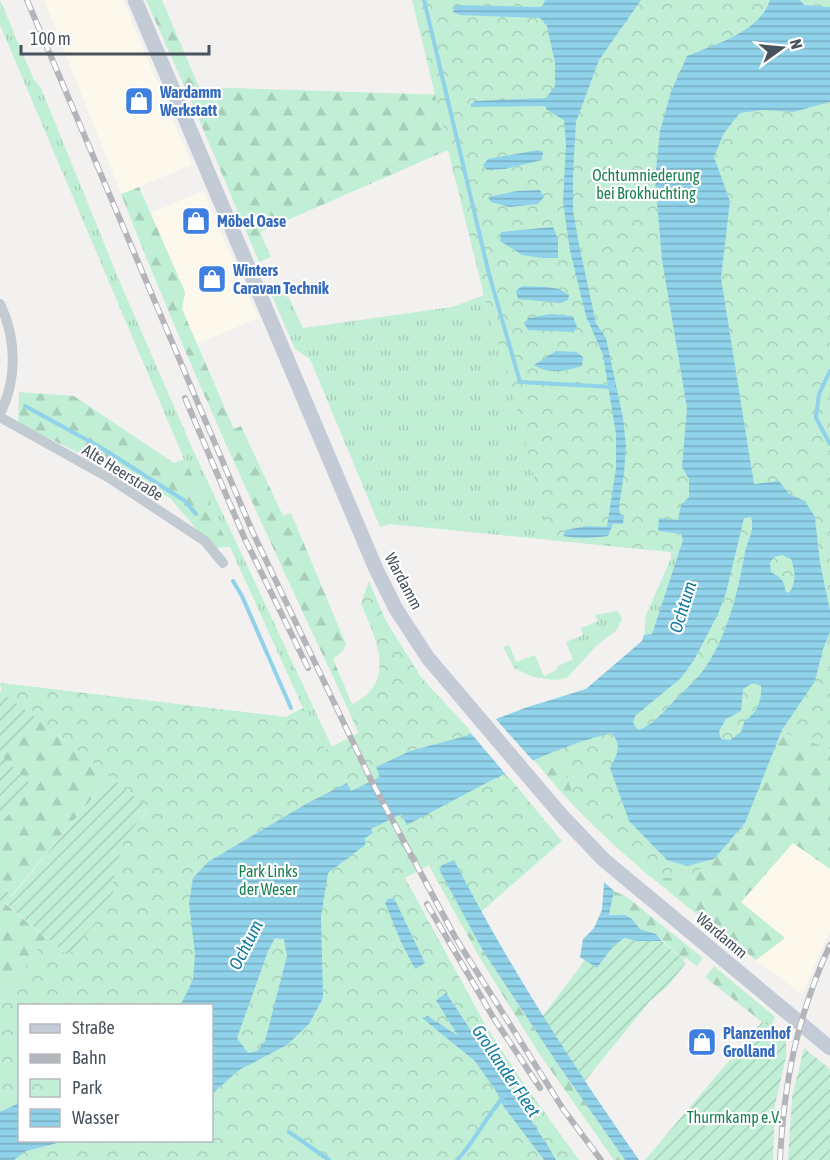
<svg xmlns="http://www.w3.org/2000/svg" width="830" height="1160" viewBox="0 0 830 1160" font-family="'Asap Condensed',sans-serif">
  <defs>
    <pattern id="grass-tufts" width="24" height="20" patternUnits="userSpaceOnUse" patternTransform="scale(1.5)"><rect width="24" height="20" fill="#c1efd5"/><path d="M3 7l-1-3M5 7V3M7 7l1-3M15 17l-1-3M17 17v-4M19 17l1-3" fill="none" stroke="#a7cfb9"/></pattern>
    <pattern id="forest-firs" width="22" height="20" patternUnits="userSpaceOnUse" patternTransform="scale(1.5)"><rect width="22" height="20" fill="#c1efd5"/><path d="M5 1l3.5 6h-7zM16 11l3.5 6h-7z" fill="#a7cfb9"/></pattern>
    <pattern id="park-crowns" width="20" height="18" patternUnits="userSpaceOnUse" patternTransform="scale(1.5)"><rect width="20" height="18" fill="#c1efd5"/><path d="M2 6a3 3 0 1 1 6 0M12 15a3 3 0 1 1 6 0" fill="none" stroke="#a7cfb9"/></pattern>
    <pattern id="garden-furrows" width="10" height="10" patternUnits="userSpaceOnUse" patternTransform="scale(1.5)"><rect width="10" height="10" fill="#c1efd5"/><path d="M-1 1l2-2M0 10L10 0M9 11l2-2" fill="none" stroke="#a7cfb9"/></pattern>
    <pattern id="water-rules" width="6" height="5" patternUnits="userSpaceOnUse" patternTransform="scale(1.5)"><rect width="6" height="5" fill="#8fd2ea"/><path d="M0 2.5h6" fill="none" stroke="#77adc1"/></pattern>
  </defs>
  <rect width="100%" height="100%" fill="#f3f1f0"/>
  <!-- commercial -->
  <g fill="#fcf8eb">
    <polygon points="44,0 123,0 192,165 121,194"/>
    <polygon points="203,191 258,318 197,344 182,309 185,292 151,213"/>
    <polygon points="793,842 830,869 830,931 802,994 756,960 784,938 741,903"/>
  </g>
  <!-- grass -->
  <g fill="url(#grass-tufts)">
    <path d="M0,0l34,80 7,8 78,192 74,170 139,297 -15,7 3,5 14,-6 12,27c-38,16 -149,60 -167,95 -6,13 -3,27 -2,41 1,14 1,27 10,38v12l-6,6 -12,33 -149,1 -1,92 -19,7v-104l46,-63 22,18 -8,25 27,4 20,-7 11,-34 -6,-59 12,-46 25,-30 -92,-75 -55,-40 -2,-11 286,34 17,-9 -73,-161 -46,-88 -184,-434z"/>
    <polygon points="285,289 303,328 452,307 484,295 517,400 550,540 390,524 380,527 310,359 295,349 272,296"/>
    <polygon points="671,552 679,553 652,634 644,635 646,615 671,558"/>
    <polygon points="618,611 622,619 616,631 597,645 567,678 555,680 533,677 514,668 503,647 509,645 516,662 535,655 544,676 557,670 556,667 573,659 566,642 583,635 581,628 598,621 595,615"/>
  </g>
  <!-- forest -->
  <g fill="url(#forest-firs)">
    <polygon points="146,0 162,0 199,87 449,95 625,547 550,540 517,400 484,295 448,150 260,232 271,257 259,262 198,117"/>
    <path d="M139,187l46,105 -3,17 52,120 7,-3 42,90 8,-3 55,131 -3,7 -10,8 19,45 -5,3c-79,-169 -158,-338 -226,-513z"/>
    <polygon points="19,392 74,396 174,463 184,459 230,547 212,548 170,498 18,423"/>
    <path d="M830,632v237l-37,-26 -52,59 44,36 -29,22c-78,-61 -159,-120 -221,-199l44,-20 203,-11z"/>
    <polygon points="36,718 110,777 11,896 0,885 0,824 33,786 1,756"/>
    <polygon points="429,865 439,869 483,951 559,1066 625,1160 614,1160 538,1052 481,960"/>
    <polygon points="614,891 627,897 703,958 697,966 686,958 683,960 656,934 640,929 632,919 627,915 609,916"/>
    <polygon points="3,902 46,938 0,1001 0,906"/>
    <polygon points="714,966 775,1017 771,1027 762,1022 705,977"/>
  </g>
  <!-- park -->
  <g fill="url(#park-crowns)" fill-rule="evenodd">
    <polygon points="412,0 830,0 830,749 783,732 745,826 717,858 685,879 650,877 578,808 564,770 554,754 536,763 496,719 525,708 586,689 642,641 644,635 652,634 679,553 550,540 515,401 484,295"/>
    <path d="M369,581l17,40 35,56 47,51 94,113 -81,71 -20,12 -32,-59 -24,13 82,150 37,56 55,76h-579v-159l46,-63 22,18 44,-71 12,-46 25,-30 -92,-75 -55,-40 -2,-11 286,34 17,-9 22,42 33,-17 -11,-26c7,-4 18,-9 23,-16 22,-25 1,-61 -9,-88zM20,1006h192v134h-192z"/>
  </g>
  <!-- garden -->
  <g fill="url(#garden-furrows)">
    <polygon points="0,691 36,718 1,756 33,786 0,824"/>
    <polygon points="110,777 149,808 124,839 112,885 114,900 68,956 4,902 0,906 0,885 12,896"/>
    <polygon points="626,938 637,941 662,941 686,963 667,987 650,1001 584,1082 542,1017 585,960 597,968 614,945"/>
    <polygon points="762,1022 786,1033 786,1057 775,1105 773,1160 645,1160"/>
    <polygon points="804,1048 830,1069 830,1160 788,1160 792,1097"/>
  </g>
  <!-- water -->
  <g fill="url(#water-rules)" fill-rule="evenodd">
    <path d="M545,0h96l-42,60 -23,62 -3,52v36l6,35 17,78 10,15 17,80 3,27 -2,28 -5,34 1,7 4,1 -1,9h-10l-5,12c-15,2 -30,3 -45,0l3,-6 21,-4 20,1 9,-59v-34l-13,-79 -17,-39 -16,-65 -7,-49 3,-58 -2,-24 -17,-10 -2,-4 -74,1v-3l4,-3 71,-3 9,-12v-23l-8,-37 -7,-8 -80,-3 -7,-3 2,-7 85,2 3,-2z"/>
    <path d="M770,0h30l4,5 26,2v95l-37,10 -30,-2 -23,3 -16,20 -10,24 16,44 -9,77 33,206 25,-3 10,13 16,7 10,16 5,46 10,48v21l-7,17 -8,32 -33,49 -37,93 -31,36 -27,7 -20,-6 -38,-39 -19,-53c7,-13 13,-23 1,-35 -72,18 -139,58 -204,92l-6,-11 -30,15 2,4 -8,5v7l-37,28 -7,44 2,81 -14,26 -22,21 -48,25 -27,24v-88h-32l13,-26 2,-26 -6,-51 4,-25 15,-16 98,-58 41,-21 4,8 29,-14 -4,-10 34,-16 56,-15 30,-17 29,-11 61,-19 56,-48 2,-6 8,-1 31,-94 -2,-6 -23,-3 1,-13 19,2 3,-15 8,-8v-18l-7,-12 5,-59 -25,-148 -7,-81 5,-48 11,-39 16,-36c28,-12 73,-24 83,-56zM751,517c4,14 -3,22 -6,35 -7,40 -17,82 -40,116 -9,13 -22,23 -32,34 -10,10 -21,24 -35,28l-5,-7 2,-7 46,-38 13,-18 24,-46 8,-21 18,-75zM782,555l9,4c4,12 6,23 -2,34l-4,-2c1,-10 -7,-15 -14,-19l-1,-9 4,-6zM753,683l8,3c1,15 -4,27 -16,34l-4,12 -11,8 -9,-1 -2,-8 7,-12 15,-8 2,-22zM275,938l9,1 3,17 -22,85 -8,10 -9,2 -11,-15 31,-87z"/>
    <polygon points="538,150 543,152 542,160 505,169 487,170 483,165 488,159"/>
    <polygon points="540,190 544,197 538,204 509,207 491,202 488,197 517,191"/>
    <polygon points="553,227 558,239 558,258 543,258 522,255 500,241 501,232"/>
    <polygon points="522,286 547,287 559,289 569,295 568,300 560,303 518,299 516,291"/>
    <polygon points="550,314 573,316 577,327 573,332 528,330 524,323 529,318"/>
    <path d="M556,351l20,1 7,5 -1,9c-17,5 -32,9 -48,-1z"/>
    <path d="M454,860c54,105 117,203 185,300h-14l-66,-94 -76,-115 -44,-82 3,-4z"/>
    <polygon points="604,882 614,891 609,915 626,915 632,919 640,929 656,934 662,941 637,941 625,938 614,945 597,968 580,957 583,939 594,928 602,910"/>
    <polygon points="394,898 425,963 415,969 401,942 385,903 388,899"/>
    <polygon points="446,993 548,1146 556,1160 544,1160 504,1107 496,1091 475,1061 422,1018 428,1016 458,1036 436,1000"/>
    <polygon points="19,1103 20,1140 65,1141 26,1151 14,1160 0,1160 0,1112"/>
  </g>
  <!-- pier -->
  <polygon fill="#f3f1f0" points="494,717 536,764 508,777 469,731"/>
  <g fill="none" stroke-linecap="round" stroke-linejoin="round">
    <!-- stream -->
    <g stroke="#8fd2ea" stroke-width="4">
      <polyline points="424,0 489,274 520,382 613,387"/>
      <polyline points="830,371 819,394 816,418 830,444"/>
      <polyline points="25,406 100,447 185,501 196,514"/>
      <polyline points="233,581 242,596 291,708"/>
      <polyline points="289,1132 329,1160"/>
      <path d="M457,1160c18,-18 28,-43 46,-62"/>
    </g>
    <!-- street -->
    <g stroke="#c2cad2" stroke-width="10">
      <path d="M0,304c17,35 17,76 0,110"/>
      <polyline points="0,417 111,479 205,541 223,563"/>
    </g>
    <!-- secondary -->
    <polyline stroke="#c2cbd6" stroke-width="15" points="135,0 376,569 396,609 428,658 562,816 604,860 830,1048"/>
    <!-- rail casing -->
    <g stroke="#b3b5ba" stroke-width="6">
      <g id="rail">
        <polyline points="27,0 253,533 371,780 455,937 563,1109 601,1160"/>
        <polyline points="185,398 244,537 308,668"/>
        <polyline points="427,904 493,1017 540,1088"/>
        <path d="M780,1160c4,-79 17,-143 50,-215"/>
      </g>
    </g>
    <!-- rail -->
    <use href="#rail" stroke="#fff" stroke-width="4" stroke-dasharray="11" stroke-linecap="butt"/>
  </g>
  <!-- icons -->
  <defs>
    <g id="shop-square" transform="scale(1.5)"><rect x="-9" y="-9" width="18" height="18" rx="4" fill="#3f7fe0" stroke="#fff"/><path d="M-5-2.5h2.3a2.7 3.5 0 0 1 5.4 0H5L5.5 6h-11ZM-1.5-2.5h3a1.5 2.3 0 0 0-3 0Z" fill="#fff"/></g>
  </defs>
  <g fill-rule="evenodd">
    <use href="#shop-square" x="139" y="101"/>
    <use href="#shop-square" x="196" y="221"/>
    <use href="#shop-square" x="212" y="279"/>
    <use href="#shop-square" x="702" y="1042"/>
  </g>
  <g text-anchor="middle" stroke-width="4.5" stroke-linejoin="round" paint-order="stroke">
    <!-- shop labels -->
    <g font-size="16" font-weight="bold" fill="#366cbe" stroke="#fff" text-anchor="start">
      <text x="160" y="98">Wardamm<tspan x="160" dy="18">Werkstatt</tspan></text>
      <text x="217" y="227">Möbel Oase</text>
      <text x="233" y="276">Winters<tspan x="233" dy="18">Caravan Technik</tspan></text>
      <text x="723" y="1039">Planzenhof<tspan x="723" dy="18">Grolland</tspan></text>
    </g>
    <!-- park labels -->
    <g font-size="16" fill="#1a7f51" stroke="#fff">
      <text x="646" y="181">Ochtumniederung<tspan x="646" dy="18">bei Brokhuchting</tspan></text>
      <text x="268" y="877">Park Links<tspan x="268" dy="18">der Weser</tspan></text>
      <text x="734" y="1123">Thurmkamp e.V.</text>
    </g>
    <!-- street labels -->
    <g font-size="16" fill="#49535e" stroke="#fff">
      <text transform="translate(123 472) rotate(32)" y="6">Alte Heerstraße</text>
      <text transform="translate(404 581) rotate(62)" y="6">Wardamm</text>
      <text transform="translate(722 935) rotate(40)" y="6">Wardamm</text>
    </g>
    <!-- water labels -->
    <g font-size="18" font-style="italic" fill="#107ba1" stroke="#fff">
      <text transform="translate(683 607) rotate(-73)" y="6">Ochtum</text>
      <text transform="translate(246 945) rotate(-63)" y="6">Ochtum</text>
      <text transform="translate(506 1071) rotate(56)" y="6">Grollander Fleet</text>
    </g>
  </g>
  <!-- legend -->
  <rect x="18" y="1004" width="195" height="138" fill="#ffffff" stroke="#b6babf" stroke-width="1.5"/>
  <rect x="30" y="1024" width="30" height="9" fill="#c2cbd6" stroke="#b6babf" stroke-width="1.5"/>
  <text x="72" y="1034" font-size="18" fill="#49535e">Straße</text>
  <rect x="30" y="1054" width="30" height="9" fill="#b3b5ba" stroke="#b6babf" stroke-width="1.5"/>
  <text x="72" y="1064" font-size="18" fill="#49535e">Bahn</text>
  <rect x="30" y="1079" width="30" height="18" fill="url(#park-crowns)" stroke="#b6babf" stroke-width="1.5"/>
  <text x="72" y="1094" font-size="18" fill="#49535e">Park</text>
  <rect x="30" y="1109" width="30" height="18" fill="url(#water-rules)" stroke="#b6babf" stroke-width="1.5"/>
  <text x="72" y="1124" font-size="18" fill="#49535e">Wasser</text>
  <!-- north arrow -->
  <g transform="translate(782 48) rotate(75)" stroke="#ffffff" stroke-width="4.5" paint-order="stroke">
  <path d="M0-4.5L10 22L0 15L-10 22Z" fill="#49535e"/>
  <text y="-9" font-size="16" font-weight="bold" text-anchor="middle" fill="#49535e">N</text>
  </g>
  <!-- scale -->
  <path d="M21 45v9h188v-9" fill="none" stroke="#49535e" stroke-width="3"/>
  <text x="30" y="45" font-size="18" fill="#49535e" stroke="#ffffff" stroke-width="4.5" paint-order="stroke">100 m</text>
</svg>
